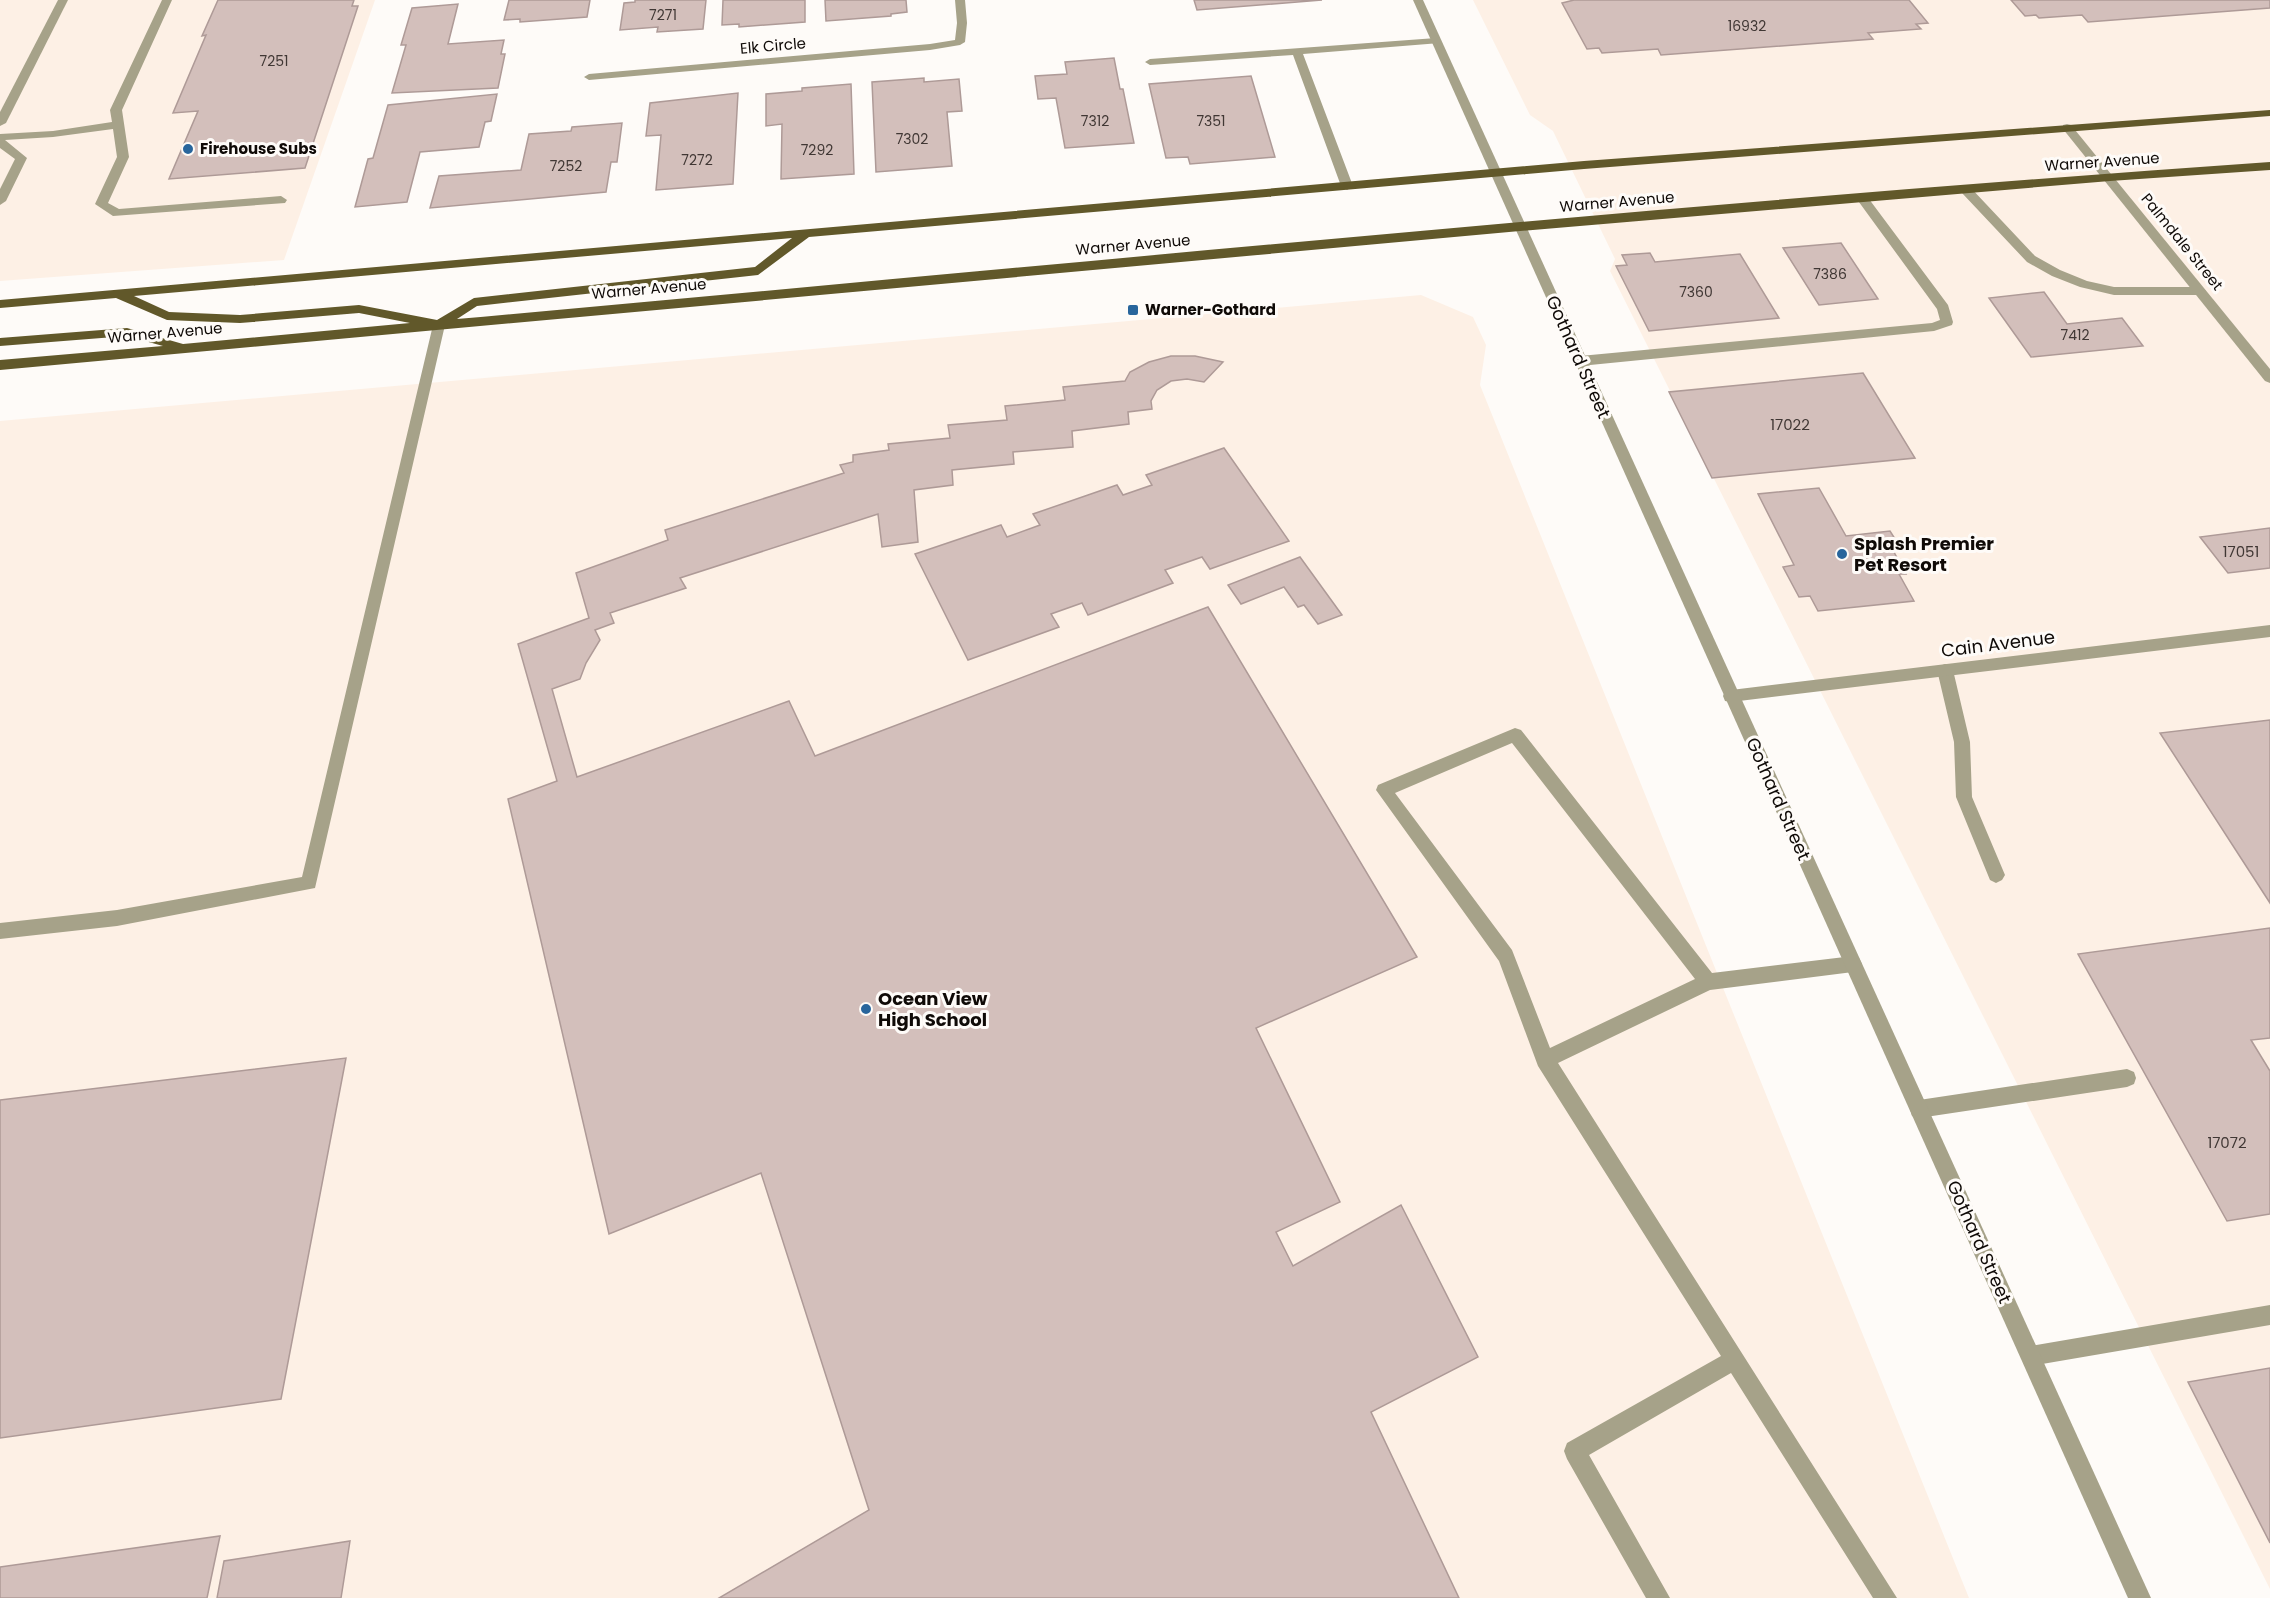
<svg xmlns="http://www.w3.org/2000/svg" width="2270" height="1598" viewBox="0 0 2270 1598" font-family="Poppins,sans-serif">
  <rect width="100%" height="100%" fill="#fefbf8"/>
  <!-- built -->
  <g fill="#fdf0e5">
    <polygon points="0,0 375,0 284,260 0,281"/>
    <polygon points="1473,0 2270,0 2270,1589 1610,271 1615,259 1553,131 1530,115"/>
    <polygon points="1421,295 1473,317 1486,345 1480,385 1969,1598 0,1598 0,421"/>
  </g>
  <!-- building -->
  <g fill="#d3bfbb" stroke="#ae9a97" stroke-width="1.5">
    <polygon points="218,0 354,0 352,6 358,6 305,168 169,179 198,111 173,113 206,35 202,36"/>
    <polygon points="509,0 590,0 587,17 520,22 520,19 504,20"/>
    <polygon points="635,0 706,0 703,29 657,32 658,27 620,30 624,3 635,2"/>
    <polygon points="723,0 805,0 805,22 739,27 739,24 722,25"/>
    <polygon points="825,0 906,0 907,12 891,14 891,16 826,21"/>
    <polygon points="1194,0 1322,0 1197,10"/>
    <polygon points="1574,0 1909,0 1928,23 1916,24 1921,29 1868,33 1873,39 1661,55 1658,49 1602,53 1599,48 1587,49 1562,3"/>
    <polygon points="2011,0 2270,0 2270,8 2088,22 2082,15 2039,18 2036,15 2025,16"/>
    <polygon points="458,4 448,44 504,40 501,54 505,54 498,88 392,93 406,45 401,45 412,8"/>
    <polygon points="1114,58 1120,89 1123,89 1134,143 1065,148 1056,98 1038,99 1035,76 1067,74 1065,62"/>
    <polygon points="1251,76 1275,157 1190,164 1188,157 1166,158 1149,84"/>
    <polygon points="924,78 924,82 959,79 962,111 947,112 952,166 876,172 872,82"/>
    <polygon points="851,84 854,174 781,179 782,124 766,126 766,94 802,91 802,88"/>
    <polygon points="738,93 733,184 656,190 661,135 646,136 650,103"/>
    <polygon points="497,94 491,121 485,122 479,147 420,152 407,202 355,207 368,159 373,158 388,105"/>
    <polygon points="622,123 617,162 611,162 606,192 430,208 439,176 521,170 529,134 571,131 572,127"/>
    <polygon points="1841,243 1878,299 1819,305 1783,248"/>
    <polygon points="1650,253 1655,262 1740,254 1779,318 1649,331 1616,266 1627,265 1622,255"/>
    <polygon points="2044,292 2067,324 2122,318 2143,346 2031,357 1989,298"/>
    <polygon points="1171,356 1195,356 1223,362 1204,382 1187,379 1171,381 1157,390 1151,401 1152,409 1128,412 1129,424 1072,431 1073,447 1013,452 1014,464 952,470 953,485 914,490 918,542 882,547 878,514 680,578 686,588 610,613 614,623 595,630 600,640 586,663 580,679 552,689 577,777 789,701 815,756 1208,607 1417,957 1256,1028 1340,1202 1276,1232 1293,1266 1401,1205 1478,1357 1371,1412 1459,1598 719,1598 869,1510 761,1173 609,1234 508,799 557,781 518,644 589,618 576,573 668,540 665,530 844,473 840,465 853,462 853,455 889,450 888,444 950,438 948,425 1007,420 1005,406 1065,400 1063,387 1125,381 1130,372 1149,362"/>
    <polygon points="1863,373 1915,458 1712,478 1669,392"/>
    <polygon points="1224,448 1289,541 1210,569 1202,557 1165,570 1173,583 1088,615 1082,603 1051,614 1059,627 968,660 915,554 1001,525 1007,537 1040,525 1033,514 1117,485 1123,495 1152,485 1146,475"/>
    <polygon points="1819,488 1846,536 1890,531 1897,542 1889,543 1906,574 1899,574 1914,601 1818,611 1810,596 1799,597 1783,567 1794,565 1758,494"/>
    <polygon points="2270,528 2270,568 2228,573 2200,537"/>
    <polygon points="1300,557 1342,615 1318,624 1304,605 1298,607 1284,587 1241,604 1228,585"/>
    <polygon points="2270,720 2270,903 2160,733"/>
    <polygon points="2270,928 2270,1038 2251,1040 2270,1071 2270,1214 2227,1221 2078,954"/>
    <polygon points="346,1058 281,1399 0,1438 0,1100"/>
    <polygon points="2270,1368 2270,1543 2188,1382"/>
    <polygon points="220,1536 207,1598 0,1598 0,1567"/>
    <polygon points="350,1541 341,1598 217,1598 224,1561"/>
  </g>
  <g fill="none" stroke-linecap="round" stroke-linejoin="round">
    <!-- service -->
    <g fill="#a6a289" fill-rule="evenodd">
      <polygon points="58,0 68,0 6,123 0,126 0,112"/>
      <polygon points="162,0 172,0 122,110 129,157 108,203 119,209 281,196 287,200 285,203 113,216 95,204 117,157 113,129 53,137 5,140 27,158 6,201 0,205 0,189 15,159 0,148 0,134 53,131 112,122 110,110"/>
      <polygon points="1436,38 1441,41 1440,43 1303,54 1353,186 1347,190 1341,186 1293,55 1150,65 1145,62 1150,59"/>
      <polygon points="1966,186 1970,187 2035,256 2060,270 2087,281 2114,287 2200,287 2206,291 2200,295 2114,295 2080,287 2052,276 2027,262 1962,193 1962,187"/>
      <polygon points="1862,194 1866,195 1948,305 1953,322 1952,325 1934,331 1580,366 1573,361 1580,356 1932,323 1940,320 1937,309 1856,198"/>
      <polygon points="439,321 445,325 315,888 117,926 0,939 0,923 117,910 302,877 433,325"/>
      <polygon points="1945,664 1950,666 1953,670 1970,742 1972,797 2005,875 2002,880 1996,883 1990,880 1956,797 1954,742 1937,670 1940,666"/>
      <path d="M1515,728l6,2 191,243 141,-17 6,2 3,6 -3,6 -6,2 -143,18 -152,73 339,535h-24l-142,-225 -142,82 81,143h-24l-79,-139 -3,-8 3,-8 154,-87 -183,-290 -39,-105 -123,-171 2,-5zM1512,743l183,236 -145,69 -38,-98 -117,-157z"/>
      <polygon points="2127,1069 2134,1072 2136,1078 2134,1084 2127,1087 1919,1118 1912,1116 1910,1109 1912,1102 1919,1100"/>
      <polygon points="2270,1305 2270,1325 2031,1366 2024,1363 2021,1356 2024,1349 2031,1346"/>
    </g>
    <!-- minor -->
    <g fill="#a6a289" fill-rule="evenodd">
      <polygon points="955,0 965,0 967,23 965,42 960,45 930,50 589,80 584,77 589,74 930,44 955,40 957,23"/>
      <polygon points="2067,124 2071,125 2270,369 2270,383 2265,381 2063,129 2063,125"/>
      <polygon points="2270,625 2270,637 1731,702 1725,701 1723,696 1725,691 1731,690"/>
    </g>
    <!-- tertiary -->
    <polygon fill="#a6a289" fill-rule="evenodd" points="1413,0 1423,0 2151,1598 2128,1598"/>
    <!-- primary -->
    <path fill="#61582a" fill-rule="evenodd" d="M2270,110v6l-686,53 -775,68 -51,38 -281,31 -20,13c604,-54 1208,-115 1813,-157v8l-160,11 -590,50 -1520,139v-10l163,-14 -36,-10 -127,10v-8l127,-10 56,16 227,-21 -51,-10 -119,10 -73,-3 -51,-22 -116,10v-8l1584,-139zM792,238l-37,29 -281,31 -37,22 -78,-15 -119,10 -71,-3 -35,-16z"/>
  </g>
  <!-- markers -->
  <g fill="#28659c" stroke="#fefbf8" stroke-width="2">
    <circle cx="188" cy="149" r="6"/>
    <rect x="1127" y="304" width="12" height="12" rx="3"/>
    <circle cx="1842" cy="554" r="6"/>
    <circle cx="866" cy="1009" r="6"/>
  </g>
  <g text-anchor="middle" stroke-width="6" stroke-linejoin="round" paint-order="stroke">
    <!-- far-number labels -->
    <g font-size="14" fill="#403734">
      <text x="663" y="20">7271</text>
      <text x="1747" y="31">16932</text>
      <text x="274" y="66">7251</text>
      <text x="1095" y="126">7312</text>
      <text x="1211" y="126">7351</text>
      <text x="912" y="144">7302</text>
      <text x="817" y="155">7292</text>
      <text x="697" y="165">7272</text>
      <text x="566" y="171">7252</text>
      <text x="1830" y="279">7386</text>
      <text x="1696" y="297">7360</text>
      <text x="2075" y="340">7412</text>
    </g>
    <!-- far-street labels -->
    <g font-size="15" fill="#0f0a07" stroke="#fefbf8">
      <text transform="translate(773 46) rotate(-5)" y="5">Elk Circle</text>
      <text transform="translate(2102 162) rotate(-4)" y="5">Warner Avenue</text>
      <text transform="translate(1617 202) rotate(-5)" y="5">Warner Avenue</text>
      <text transform="translate(2182 242) rotate(51)" y="5">Palmdale Street</text>
      <text transform="translate(1133 245) rotate(-5)" y="5">Warner Avenue</text>
      <text transform="translate(649 289) rotate(-5)" y="5">Warner Avenue</text>
      <text transform="translate(165 333) rotate(-5)" y="5">Warner Avenue</text>
    </g>
    <!-- far-poi labels -->
    <g font-size="15" font-weight="bold" fill="#0f0a07" stroke="#fefbf8" text-anchor="start">
      <text x="200" y="154">Firehouse Subs</text>
      <text x="1145" y="315">Warner-Gothard</text>
    </g>
    <!-- number labels -->
    <g font-size="15" fill="#403734">
      <text x="1790" y="430">17022</text>
      <text x="2241" y="557">17051</text>
      <text x="2227" y="1148">17072</text>
    </g>
    <!-- street labels -->
    <g font-size="18" fill="#0f0a07" stroke="#fefbf8">
      <text transform="translate(1578 357) rotate(66)" y="6">Gothard Street</text>
      <text transform="translate(1998 644) rotate(-7)" y="6">Cain Avenue</text>
      <text transform="translate(1778 799) rotate(66)" y="6">Gothard Street</text>
      <text transform="translate(1979 1242) rotate(66)" y="6">Gothard Street</text>
    </g>
    <!-- poi labels -->
    <g font-size="18" font-weight="bold" fill="#0f0a07" stroke="#fefbf8" text-anchor="start">
      <text x="1854" y="550">Splash Premier<tspan x="1854" dy="21">Pet Resort</tspan></text>
      <text x="878" y="1005">Ocean View<tspan x="878" dy="21">High School</tspan></text>
    </g>
  </g>
</svg>
